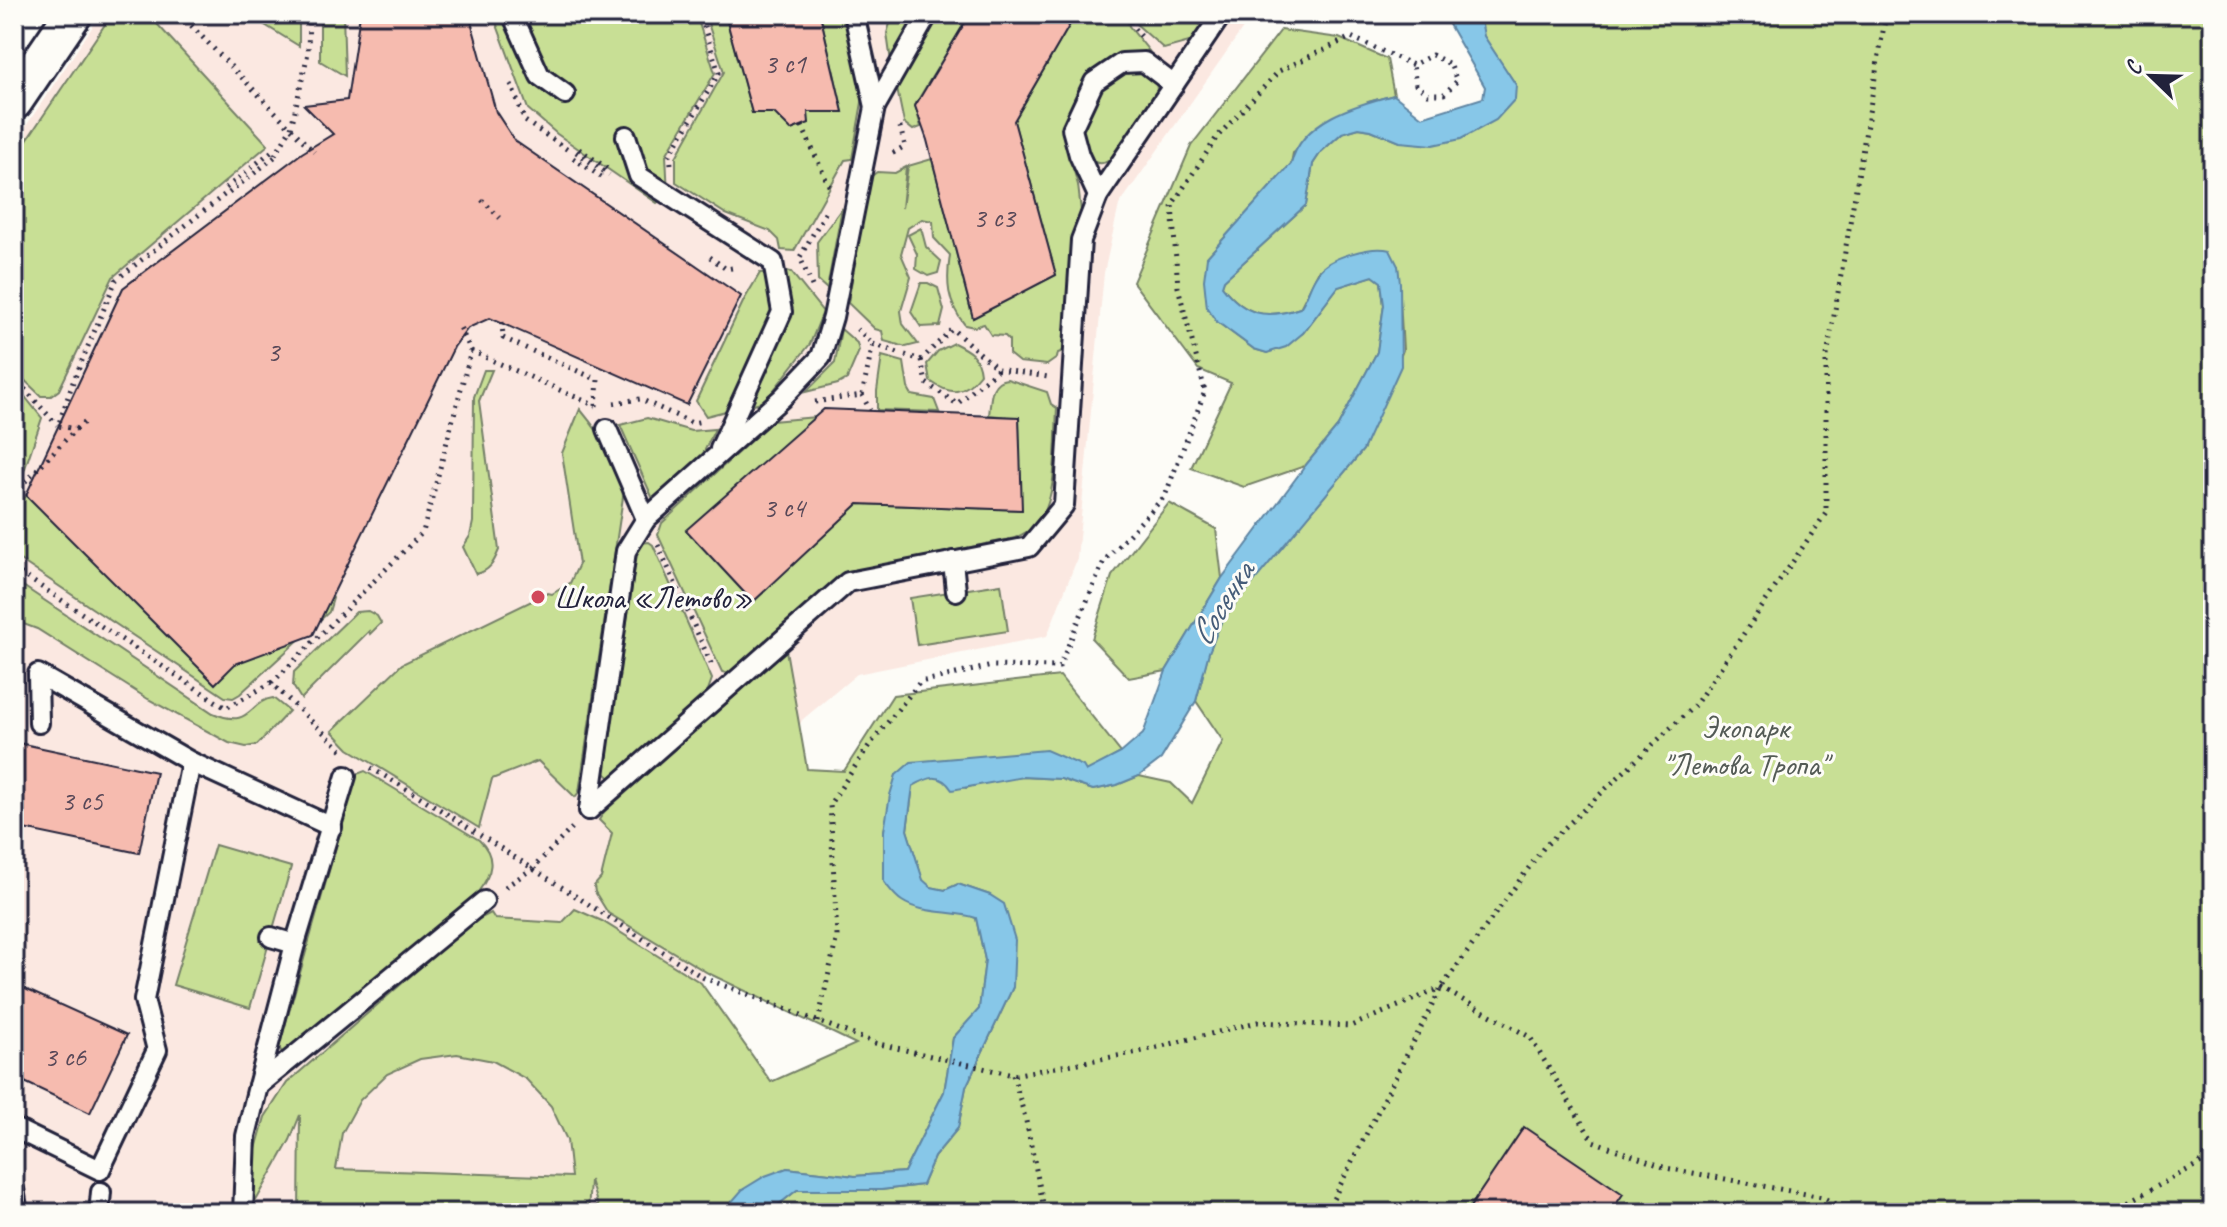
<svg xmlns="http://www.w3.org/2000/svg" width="2227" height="1227" viewBox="0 0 2227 1227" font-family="Caveat,sans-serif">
  <rect width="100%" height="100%" fill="#fdfcf7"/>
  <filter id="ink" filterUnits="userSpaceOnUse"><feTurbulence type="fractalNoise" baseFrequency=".0125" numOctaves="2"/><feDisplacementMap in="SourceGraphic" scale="16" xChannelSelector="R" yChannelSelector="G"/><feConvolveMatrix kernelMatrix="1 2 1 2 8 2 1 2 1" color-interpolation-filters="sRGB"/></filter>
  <g filter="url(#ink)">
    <!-- built -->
    <polygon fill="#fbe8e1" points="101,14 1253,14 1119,205 1104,273 1077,559 1047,636 857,674 802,720 615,1213 14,1213 14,144"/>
    <!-- green -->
    <g fill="#c8df95" stroke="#758068" stroke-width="2" fill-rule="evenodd">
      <polygon points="112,14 148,14 268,145 113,277 59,390 51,396 41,396 14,370 14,159"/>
      <polygon points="247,14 299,14 299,46"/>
      <polygon points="320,14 343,14 345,76 320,61"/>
      <polygon points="493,14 696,14 715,73 666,155 668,194 657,203 557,134 528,109"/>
      <polygon points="705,14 725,14 752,113 774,113 808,123 808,112 843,112 820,14 844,14 864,91 852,159 845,160 794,251 781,250 779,240 770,231 726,214 676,182 676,157 724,72"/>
      <polygon points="893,14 917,14 891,62 887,33"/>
      <polygon points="939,14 970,14 915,105 921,127 913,130 904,123 897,89"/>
      <path d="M1076,14h50l3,12 20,25 -28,4 -21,11 -13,14 -21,45 -1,15 13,45 3,26 -9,30 -9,110 -5,2 -1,5 -10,7 -28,-3 -10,-8v-14l-4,-4 -14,-1 -7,-11 -10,3 -9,-2c-18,-22 -19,-43 -15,-70l-16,-17 -1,-17 -11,-2 -14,9 -7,26 10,23 -10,34 2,13 15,20 -12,3 -22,-6 -2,-10 -7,-2 -27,-26 21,-125 8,-6 18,1 11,-6 -4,41 6,-42 24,-7 41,159 83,-43 -42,-154z"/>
      <polygon points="1134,14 1211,14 1193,41 1164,49 1134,22"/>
      <path d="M1480,14h733v1199h-1445l29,-23h84l41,-5 12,-28 24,-29 8,-41 47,-100 -23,-92 -32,-11 -13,6 -15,-3 -7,-6 -16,-51 6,-44 16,-9h9l28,11 27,-8 30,-3 38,2 32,11 24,-5 22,-9 32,7 21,20 31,-62 -27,-40 13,-50 12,-31 142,-170 40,-100 -5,-84 -79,4 -19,38c-35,12 -55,7 -78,-22l2,-6 82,-75 7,-41 8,-12 21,-19 17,-5 12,2 29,12 116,-57 -33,-49z"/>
      <polygon points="1281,30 1339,38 1387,59 1394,95 1368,102 1293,153 1291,164 1207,257 1216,321 1254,349 1267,353 1303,333 1338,287 1373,276 1381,282 1384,305 1377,352 1338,426 1305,466 1244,487 1191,468 1231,383 1198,369 1133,282 1191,146"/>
      <path d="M1139,69l17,11 1,11 -47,69c-18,11 -29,-9 -30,-26 -1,-11 22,-48 30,-55 9,-7 19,-8 29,-10z"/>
      <polygon points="842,208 827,289 818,281 817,242"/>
      <polygon points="921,228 926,247 941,261 938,273 928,276 916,269 917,254 908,235"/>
      <polygon points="786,271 791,272 823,312 810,344 765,401 706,416 696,401 744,300 760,273"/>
      <polygon points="921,283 928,283 938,288 944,310 940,326 921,327 911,312"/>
      <polygon points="841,329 857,343 859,351 847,379 838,384 806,392 835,363"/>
      <path d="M954,343c16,8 24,12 26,31 -16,21 -29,22 -50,7l-3,-17 11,-13z"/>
      <polygon points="882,356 904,362 908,388 912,395 934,399 939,412 877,410 877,391"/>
      <path d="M484,370h8l-13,31 20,149c-5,12 -9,21 -23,24l-13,-27 7,-11 3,-14 1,-125z"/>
      <path d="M1007,379l40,13 4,12 6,4c-2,31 1,86 -17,112 -6,9 -15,13 -25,18l-160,33 -21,12 -105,91 -7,-2 -64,-137 4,-12 110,-102 44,-4 -129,113 66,72 105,-98 163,6 -2,-92 -30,-3c2,-14 0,-34 18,-36z"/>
      <polygon points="14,383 42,418 22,477 14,485"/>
      <path d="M580,409c20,24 43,57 43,88l-44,295 -4,5 -37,-36 -46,18 -13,49 -130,-79 -17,-18 70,-67 146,-71 4,1 18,-11 9,-19 -17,-111z"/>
      <polygon points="647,418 691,431 715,429 700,460 658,498 653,499 620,425"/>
      <polygon points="31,491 328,588 333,598 329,612 240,694 233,698 225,697 14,556 14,508"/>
      <polygon points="1169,503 1216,529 1222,578 1166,671 1129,678 1092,639 1112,576"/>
      <polygon points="649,542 653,545 712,679 707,693 610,778 604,772 638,547 641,543"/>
      <path d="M14,580l199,133c39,17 35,-12 60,-15l16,13 -32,34 -11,2 -17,-4 -81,-44 -111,-70 -16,-6 -7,2z"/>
      <polygon points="1001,584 1008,631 917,645 910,598"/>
      <polygon points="368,611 377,616 381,623 370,634 369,631 301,699 293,686 294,672 356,612"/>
      <path d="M786,650l21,119 37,2 49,-76 167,-19 61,77 -35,19 -190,3 -12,56 37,77 42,5 13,5 9,42 -6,50 -26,28 -9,54 -40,80 -49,4 -68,-8 -63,41 -2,4h-122l-10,-33 -2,33h-289l1,-98 -10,25 -37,66 1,-50 11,-39 22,-34 186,-161 18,-9 4,6 67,4 13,-14 27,12 99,62 70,99 85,-38 -148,-71 -100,-60 -13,-21 -1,-6 7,-8 11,-45 -13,-13 5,-8zM457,1054l36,7 33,18 25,27 16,34 4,37 -235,-8 6,-36 18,-33 27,-26 33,-15z"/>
      <path d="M365,771l114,69c18,17 13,34 -1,52l-187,160 -8,3 -4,-8 76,-268 2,-5z"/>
      <polygon points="215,845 291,867 250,1008 173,985"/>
    </g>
    <!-- water -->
    <path fill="#87c7e8" stroke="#5f85a3" stroke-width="2" d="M1443,14h37l4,22 32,49 -1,14 -19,21 -35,19 -28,6 -33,-3 -29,-12 -12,-2 -17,5 -21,19 -8,12 -7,41 -82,75 -2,6c22,29 43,34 78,22 8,-11 10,-25 18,-35 10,-16 54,-28 72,-23l8,16 2,17 1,83 -38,84 -141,170 -13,32 -13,49 -35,58 -22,17 -22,9 -24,5 -32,-11 -38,-2 -71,13c-12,-18 -23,-13 -39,-4l-6,44 16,50 8,7 14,3 13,-6 32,11 14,9 11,36 -2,47 -47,100 -8,41 -24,29 -12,28 -41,5h-84l-29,23h-46l20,-23 23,-14 22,-8 68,8 49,-4 40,-80 9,-54 26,-29 6,-49 -9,-42c-23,-8 -53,-3 -74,-17 -7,-4 -13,-13 -18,-19v-51l6,-36 6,-20 15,-13 135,-12 37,16 3,5 35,-18 22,-19 23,-63 56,-93 83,-112 33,-40 39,-74 7,-47 -3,-23 -8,-6 -35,11 -35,46 -17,14 -19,6 -13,-4 -38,-28 -9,-13 -3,-28 3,-23 84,-93c10,-44 64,-59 103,-69l28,22 61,-19 2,-11z"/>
    <!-- building -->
    <g fill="#f6bbaf" stroke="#22223b" stroke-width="2">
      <polygon points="360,14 469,14 496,112 515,141 741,296 687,405 490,318 468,328 454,347 313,635 235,664 215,684 26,495 123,288 302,153 333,134 304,105 347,100"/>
      <polygon points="725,14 820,14 843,112 808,112 809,123 791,130 774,113 752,113"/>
      <polygon points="970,14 1076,14 1014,121 1056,275 973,318 927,140 915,106"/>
      <polygon points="824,409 1019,417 1022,510 858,504 753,602 686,530"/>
      <polygon points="14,742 156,772 139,853 14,827"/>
      <polygon points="14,984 127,1035 90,1113 14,1077"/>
      <polygon points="1524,1127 1623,1194 1610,1213 1466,1213"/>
    </g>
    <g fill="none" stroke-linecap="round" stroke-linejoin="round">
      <!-- lane casing -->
      <g stroke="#22223b" stroke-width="24">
        <g id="lane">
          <polyline points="512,14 540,76 565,94"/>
          <polyline points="854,14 875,107"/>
          <polyline points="626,136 639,176 773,262 782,312 720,449"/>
          <polyline points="1098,196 1079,155 1072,129 1094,82 1122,63 1144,62 1174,85"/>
          <polyline points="607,429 646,519"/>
          <polyline points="953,561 956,591"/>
          <polyline points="39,723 38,674 191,762 332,827"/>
          <polyline points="589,810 848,582 1029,547 1064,505 1081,240 1098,196 1222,14"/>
          <polyline points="589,810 626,551 646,519 782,398 821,357 833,317 875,107 928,14"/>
          <polyline points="271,937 295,944"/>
          <polyline points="258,1086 484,901"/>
          <polyline points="14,1128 100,1170 157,1050 144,1000 191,762"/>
          <polyline points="14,1189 18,1213"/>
          <polyline points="99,1213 101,1192"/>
          <polyline points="243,1213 246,1136 258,1086 295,944 346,776"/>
        </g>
      </g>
      <!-- street casing -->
      <g stroke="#22223b" stroke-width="42">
        <polyline id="street" points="14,101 73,14"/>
      </g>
      <!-- path -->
      <g stroke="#22223b" stroke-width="5" stroke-dasharray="2 6" stroke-linecap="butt">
        <polyline points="180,14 314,152"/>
        <polyline points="1130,14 1131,25 1141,36"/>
        <polyline points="511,84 525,121 568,150"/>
        <polyline points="802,126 830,188"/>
        <polyline points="579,149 607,168"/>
        <polyline points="576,152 609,175"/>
        <polyline points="893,153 905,146 900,127"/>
        <polyline points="275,155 291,128 308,53 309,14"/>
        <polyline points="573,158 606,180"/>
        <polyline points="671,164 670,155 719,73 700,14"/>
        <polyline points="226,188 272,151"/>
        <polyline points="229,193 276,156"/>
        <polyline points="482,200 500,218"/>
        <polyline points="710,257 726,269 732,268"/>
        <polyline points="812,286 800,257 825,213"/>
        <polyline points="502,322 503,338 598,380 596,406"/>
        <polyline points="873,344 898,353"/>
        <polyline points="471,351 596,406"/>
        <polyline points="905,355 921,360"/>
        <polyline points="921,360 952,329 998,369 1048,377"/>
        <polyline points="921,360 926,383 957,404 998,369"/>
        <polyline points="14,377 57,425"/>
        <polyline points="862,395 870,410"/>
        <polyline points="815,402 862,395 873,344 857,329"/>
        <polyline points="614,403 640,399 692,423 703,421"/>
        <polyline points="76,429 88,419"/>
        <polyline points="14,493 76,429 58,426 73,382 116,280 228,192"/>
        <polyline points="658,545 713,668"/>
        <polyline points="14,569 226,708 271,683 342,750"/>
        <polyline points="272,683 423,532 471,351 460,327"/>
        <polyline points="371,768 422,798 704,978 875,1043 1013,1075 1139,1052 1257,1022 1351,1026 1441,988 1530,1037 1593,1141 1666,1168 1822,1197 1853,1213"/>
        <polyline points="505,887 532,869 572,828"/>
        <polyline points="818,1022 837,936 830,804 868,747 920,682 992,666 1059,667 1104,561 1165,496 1205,391 1178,287 1172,205 1217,137 1279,71 1351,37 1413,65 1432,55 1450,64 1457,81 1444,94 1428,94 1416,85 1413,65"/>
        <polyline points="1013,1075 1026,1121 1045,1213"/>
        <polyline points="1326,1213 1441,988 1544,847 1695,705 1826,513 1826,362 1886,14"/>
        <polyline points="2108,1213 2213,1156"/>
      </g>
      <!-- lane -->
      <use href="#lane" stroke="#fdfcf7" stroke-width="18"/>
      <!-- street -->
      <use href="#street" stroke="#fdfcf7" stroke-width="36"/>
    </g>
  </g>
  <!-- markers -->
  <circle fill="#d1495b" stroke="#fdfcf7" stroke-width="3" cx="538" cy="597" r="8"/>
  <g text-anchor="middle" stroke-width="6" stroke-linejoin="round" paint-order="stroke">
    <!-- number labels -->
    <g font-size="28" fill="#574858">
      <text x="785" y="73">3 с1</text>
      <text x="994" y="227">3 с3</text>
      <text x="273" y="361">3</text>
      <text x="784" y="517">3 с4</text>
      <text x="82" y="810">3 с5</text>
      <text x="65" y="1066">3 с6</text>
    </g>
    <!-- poi labels -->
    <g font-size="32" fill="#22223b" stroke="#fdfcf7" text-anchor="start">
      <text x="554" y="608">Школа «Летово»</text>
    </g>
    <!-- park labels -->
    <g font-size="32" fill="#545b56" stroke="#fdfcf7">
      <text x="1745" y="738">Экопарк<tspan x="1745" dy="37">"Летова Тропа"</tspan></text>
    </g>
    <!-- water labels -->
    <g font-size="34" font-style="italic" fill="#455c78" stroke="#fdfcf7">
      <text transform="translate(1221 603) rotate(-58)" y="12">Сосенка</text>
    </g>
  </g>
  <!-- margin -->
  <rect width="2227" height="1227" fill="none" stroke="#fdfcf7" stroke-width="48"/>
  <rect x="24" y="24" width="2179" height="1179" fill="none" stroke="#22223b" stroke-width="3" filter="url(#ink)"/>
  <!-- north arrow -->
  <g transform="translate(2151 76) rotate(293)" stroke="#fdfcf7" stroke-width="6" paint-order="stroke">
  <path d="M0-6L14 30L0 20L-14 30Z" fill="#22223b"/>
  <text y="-12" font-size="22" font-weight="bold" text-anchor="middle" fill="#22223b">С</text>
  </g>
</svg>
